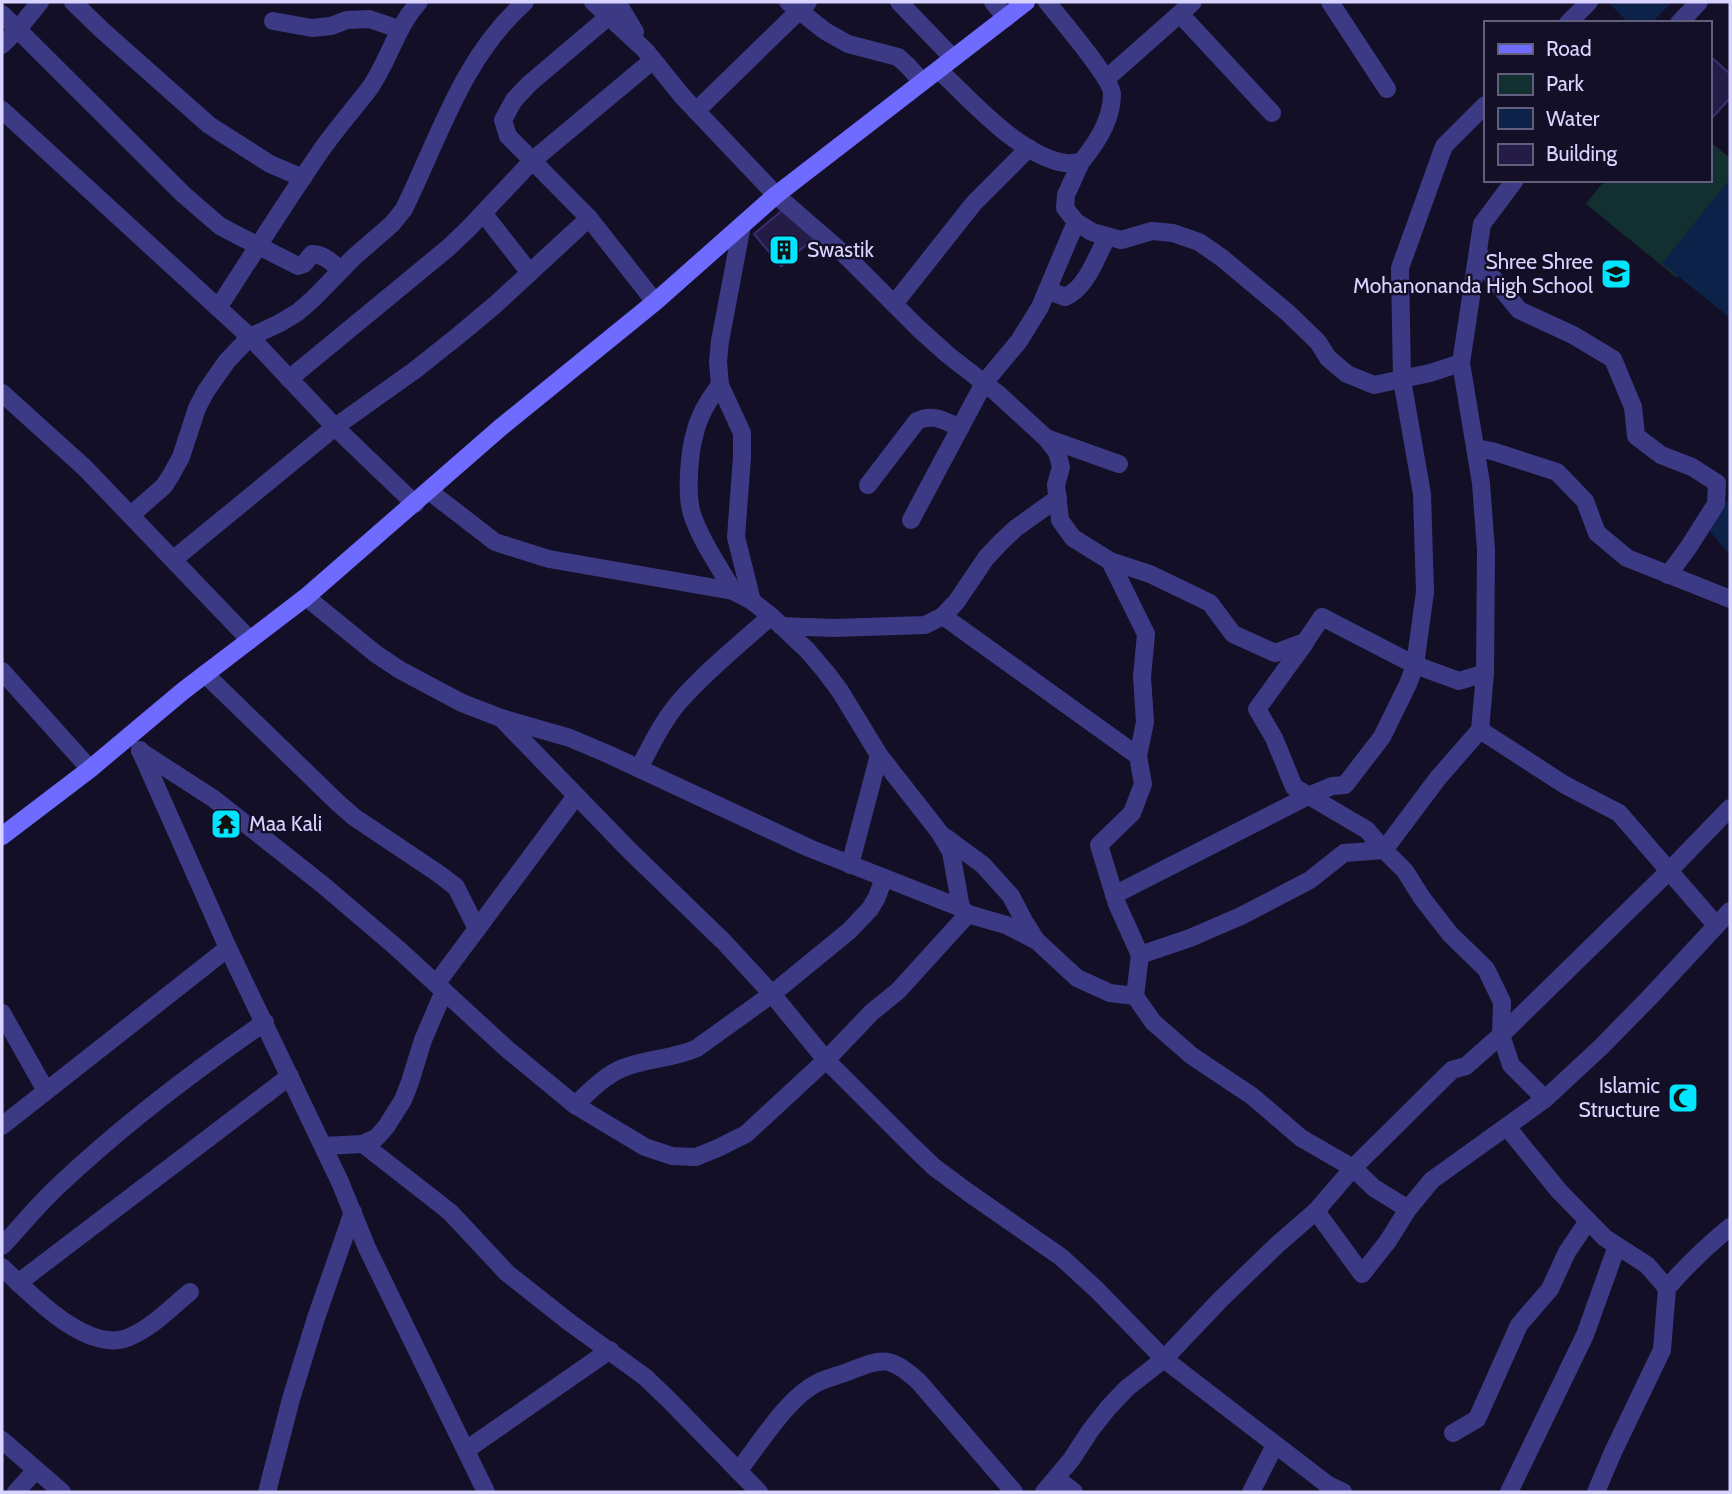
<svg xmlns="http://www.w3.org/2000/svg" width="1732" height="1494" viewBox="0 0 1732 1494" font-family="Cabin,sans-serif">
  <rect width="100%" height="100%" fill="#130f26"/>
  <!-- green -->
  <polygon fill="#12302f" points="1709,141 1730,158 1730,212 1677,278 1586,204 1605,180 1709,180"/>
  <!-- water -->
  <g fill="#0c2248">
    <polygon points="1608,2 1672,2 1651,23 1629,23"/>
    <polygon points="1730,179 1730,318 1662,263"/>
    <polygon points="1730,498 1730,555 1704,524"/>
  </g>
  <!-- building -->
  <g fill="#241b47" stroke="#3b2d73" stroke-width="2">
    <polygon points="1709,55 1730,74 1730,98 1713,117 1709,114"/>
    <polygon points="785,208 819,234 781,266 754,234"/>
  </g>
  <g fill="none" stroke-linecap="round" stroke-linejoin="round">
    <!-- minor -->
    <g stroke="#3d3a85" stroke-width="18">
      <polyline points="73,2 103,31 209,125 270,164 303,178"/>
      <polyline points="593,2 645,50 683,97 776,195 845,255 918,328 948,355 997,393 1046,438 1057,452 1061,467 1056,485 1060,520 1073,538 1110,561 1150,574 1210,603 1233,634 1275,653 1305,642 1322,617 1415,665 1459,681 1485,673"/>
      <polyline points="617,2 635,32"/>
      <polyline points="788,2 825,31 848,44 898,57 908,66 922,82"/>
      <polyline points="899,2 953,58"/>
      <polyline points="993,2 1006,18"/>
      <polyline points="1330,2 1387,89"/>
      <path d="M2,14l182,181 22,19 14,12 17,9 61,31 6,-2 8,-10c12,0 20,9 29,16"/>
      <polyline points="1180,14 1272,113"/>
      <polyline points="608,17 529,84 514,100 503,120 508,136 589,218 655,302"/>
      <polyline points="273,21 312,28 331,26 347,20 369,19 399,29"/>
      <polyline points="1568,23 1589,2"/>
      <polyline points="1679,23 1699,2"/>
      <polyline points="2,45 18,29 40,2"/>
      <path d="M939,70c32,31 81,86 126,93 5,1 11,-1 16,-1 16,-19 31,-42 31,-68 0,-15 -53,-77 -65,-92"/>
      <polyline points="1106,79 1193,2"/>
      <polyline points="2,110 250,337 335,427 415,504"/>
      <polyline points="696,111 808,2"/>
      <polyline points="1081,162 1066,195 1065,208 1076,222 1092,232 1121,240 1152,231 1173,233 1199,242 1222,258 1288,313 1318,342 1328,358 1347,374 1374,385 1430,373 1461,363"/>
      <polyline points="1515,180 1482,224 1461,363 1481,483 1486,550 1485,673 1480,730 1565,785 1619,813 1716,925"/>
      <polyline points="483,213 530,273"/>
      <polyline points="742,225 720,341 718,362 720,385 742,433 742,457 736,537 752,601"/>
      <polyline points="1478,251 1493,278 1519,310 1573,335 1613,359 1633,407 1636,436 1661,455 1692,467 1717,483 1716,504 1688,548 1668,575"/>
      <path d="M1047,290l18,7c21,-8 32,-41 42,-60"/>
      <polyline points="894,304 974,203 1029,148"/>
      <path d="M218,308c34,-52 67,-105 102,-156 15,-22 33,-42 49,-63 20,-28 27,-62 50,-87"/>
      <polyline points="289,379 448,248 469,228 532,161 653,60"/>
      <path d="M720,385c-11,14 -21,30 -25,48 -6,19 -9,62 -3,81 9,27 27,52 41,77"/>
      <polyline points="2,393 85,468 250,640"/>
      <polyline points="1046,438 1119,464"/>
      <polyline points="1475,448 1492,451 1557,472 1585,501 1597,533 1627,558 1730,599"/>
      <path d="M868,485l49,-64c16,-8 28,0 43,7"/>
      <polyline points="429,491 495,542 549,559 733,591 752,601 771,616 807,650 825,671 840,691 879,755 940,833 951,852 961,908 968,914 1006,925 1037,941 1077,978 1110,993 1135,996"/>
      <path d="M131,515l33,-29 7,-11 10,-18 16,-49 9,-17 21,-30 23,-24 30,-14 18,-11 15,-13 41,-42 38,-33 12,-15c36,-73 58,-151 121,-207"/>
      <polyline points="911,520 984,383 1019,341 1040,307 1076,222"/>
      <polyline points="174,559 335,427 415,370 459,335 496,304 589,218"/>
      <polyline points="1110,561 1146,634 1142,677 1145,722 1138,756 1143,784 1132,813 1099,845 1117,904 1140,955"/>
      <polyline points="306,597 376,654 400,670 462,703 501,718 570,738 610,755 809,848 961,908"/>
      <polyline points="943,616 1138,756"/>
      <polyline points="781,626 834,628 925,625 943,616 957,601 986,558 1002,541 1016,528 1058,498"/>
      <polyline points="1305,643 1257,709 1274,738 1294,787 1367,830 1384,850 1438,778 1480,730"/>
      <polyline points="2,671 90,769"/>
      <polyline points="205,674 338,803 354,817 439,874 456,887 477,929"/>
      <polyline points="501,718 630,851 724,942 772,994 826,1060 911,1145 934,1167 969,1193 1061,1257 1097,1290 1164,1359 1328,1485 1343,1492"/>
      <polyline points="140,750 228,948 340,1182 367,1248 486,1492"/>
      <polyline points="140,751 214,799 323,885 397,948 507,1049 575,1105 645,1147 672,1156 696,1157 718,1148 746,1134 826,1060 872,1012 898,991 968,914"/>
      <path d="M639,768c12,-22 23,-46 40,-66 27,-31 61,-58 92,-86"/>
      <polyline points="945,837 983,865 1011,896 1024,921 1036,940"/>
      <polyline points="850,865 879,755"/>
      <polyline points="1114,895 1308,796 1332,786 1345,785 1382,737 1408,684 1415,665 1425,592 1422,494 1402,380 1400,268 1444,146 1485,105"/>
      <polyline points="436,984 576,796"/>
      <polyline points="2,1013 46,1091"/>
      <path d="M575,1105c14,-13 30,-30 48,-37 24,-10 51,-9 74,-20l75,-54 77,-63 21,-22 7,-12 7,-19"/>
      <polyline points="2,1126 228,948"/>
      <polyline points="1507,1127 1559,1191 1605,1238 1647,1265 1667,1288 1662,1350 1613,1452 1596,1492"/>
      <polyline points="363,1144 450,1212 507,1273 569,1322 645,1377 669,1400 759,1492"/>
      <polyline points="323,1146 363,1144 376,1138 386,1127 403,1100 410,1082 423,1040 444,991"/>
      <polyline points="1408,1209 1374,1188 1353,1168 1301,1138 1252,1096 1192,1056 1153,1022 1135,996 1140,955 1190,938 1241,916 1310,880 1344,853 1384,850 1405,871 1422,898 1450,934 1486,969 1502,1002 1501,1035 1511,1065 1545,1099"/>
      <polyline points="1316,1211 1353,1168 1452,1070 1466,1066 1501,1035 1669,871 1730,808"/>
      <path d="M2,1246c18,-19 35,-40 54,-58 63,-60 138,-117 209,-166"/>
      <path d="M2,1267c27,26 81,83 122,72 25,-8 46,-31 66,-47"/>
      <polyline points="18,1283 290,1076"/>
      <path d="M1667,1288c19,-22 40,-42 63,-61"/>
      <polyline points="1453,1433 1477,1419 1519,1325 1550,1289 1567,1252 1588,1221"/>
      <polyline points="2,1440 62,1492"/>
      <polyline points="466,1450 610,1350"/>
      <path d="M738,1471c21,-26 49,-73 79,-88 9,-5 20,-7 30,-11 36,-14 42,-17 72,10l95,110"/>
      <polyline points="1057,1479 1074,1492"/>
      <polyline points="16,1492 36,1470"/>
      <polyline points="267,1492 291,1399 316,1318 353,1212"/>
      <polyline points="1044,1492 1071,1460 1090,1431 1108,1408 1127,1388 1164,1359 1221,1299 1278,1244 1316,1211 1362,1274 1388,1241 1408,1209 1432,1180 1545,1099 1601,1047 1651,996 1730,911"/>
      <polyline points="1251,1492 1275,1445"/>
      <polyline points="1509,1492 1585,1335 1617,1246"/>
    </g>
    <!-- secondary -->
    <polyline stroke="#6f6bff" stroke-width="18" points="2,836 90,769 183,691 306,597 500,428 655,302 776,195 1026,2"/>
  </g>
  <!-- icons -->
  <defs>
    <g id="building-square" transform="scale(1.575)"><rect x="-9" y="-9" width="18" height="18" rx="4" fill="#00e5ff" stroke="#130f26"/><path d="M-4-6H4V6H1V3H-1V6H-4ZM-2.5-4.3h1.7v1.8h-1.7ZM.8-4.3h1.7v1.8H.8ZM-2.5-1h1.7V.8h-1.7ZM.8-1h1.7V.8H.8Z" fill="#111"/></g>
    <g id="school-square" transform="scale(1.575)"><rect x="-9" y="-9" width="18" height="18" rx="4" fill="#00e5ff" stroke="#130f26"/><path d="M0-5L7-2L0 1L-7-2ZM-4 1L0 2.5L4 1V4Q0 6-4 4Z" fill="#111"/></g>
    <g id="temple-square" transform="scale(1.575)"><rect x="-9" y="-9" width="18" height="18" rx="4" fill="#00e5ff" stroke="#130f26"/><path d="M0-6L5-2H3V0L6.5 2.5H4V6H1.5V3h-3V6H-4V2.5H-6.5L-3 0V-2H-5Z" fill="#111"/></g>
    <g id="mosque-square" transform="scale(1.575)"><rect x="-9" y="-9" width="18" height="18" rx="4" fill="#00e5ff" stroke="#130f26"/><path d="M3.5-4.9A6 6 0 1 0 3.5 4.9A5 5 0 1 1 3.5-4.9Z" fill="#111"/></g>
  </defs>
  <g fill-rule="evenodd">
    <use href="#building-square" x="784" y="250"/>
    <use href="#school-square" x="1616" y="274"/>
    <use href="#temple-square" x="226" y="824"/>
    <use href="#mosque-square" x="1683" y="1098"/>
  </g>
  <g text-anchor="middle" stroke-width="5" stroke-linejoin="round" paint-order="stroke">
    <!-- poi labels -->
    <g font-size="21" fill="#d9d4ff" stroke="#130f26" text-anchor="start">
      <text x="807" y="257">Swastik</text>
      <text x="1593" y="269" text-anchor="end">Shree Shree<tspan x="1593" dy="24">Mohanonanda High School</tspan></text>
      <text x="249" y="831">Maa Kali</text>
      <text x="1660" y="1093" text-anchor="end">Islamic<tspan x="1660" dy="24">Structure</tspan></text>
    </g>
  </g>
  <!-- border -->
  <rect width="1732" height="1494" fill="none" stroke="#d9d4ff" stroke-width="7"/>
  <!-- legend -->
  <rect x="1484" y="21" width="228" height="161" fill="#130f26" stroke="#625e7d" stroke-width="2"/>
  <rect x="1498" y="44" width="35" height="10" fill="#6f6bff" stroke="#625e7d" stroke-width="2"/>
  <text x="1546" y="56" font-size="21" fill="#d9d4ff">Road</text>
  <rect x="1498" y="74" width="35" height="21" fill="#12302f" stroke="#625e7d" stroke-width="2"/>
  <text x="1546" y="91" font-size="21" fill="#d9d4ff">Park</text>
  <rect x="1498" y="108" width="35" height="21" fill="#0c2248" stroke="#625e7d" stroke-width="2"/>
  <text x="1546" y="126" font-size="21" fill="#d9d4ff">Water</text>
  <rect x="1498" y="144" width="35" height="21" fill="#241b47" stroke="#625e7d" stroke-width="2"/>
  <text x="1546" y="161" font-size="21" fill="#d9d4ff">Building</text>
</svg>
